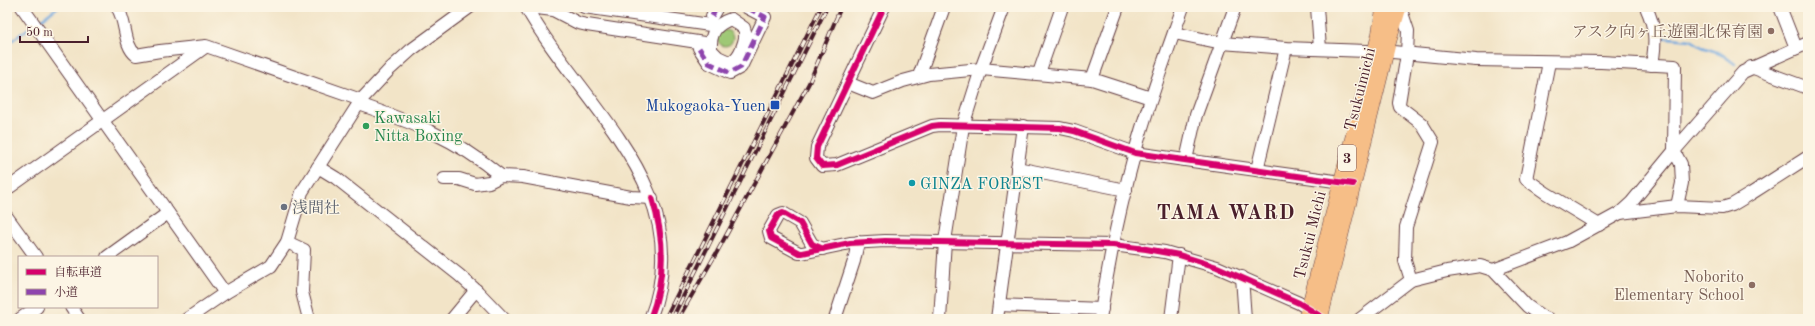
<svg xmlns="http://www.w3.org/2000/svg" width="1815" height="326" viewBox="0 0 1815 326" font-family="'Old Standard TT','Noto Serif JP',serif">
  <rect width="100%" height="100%" fill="#fcf5e5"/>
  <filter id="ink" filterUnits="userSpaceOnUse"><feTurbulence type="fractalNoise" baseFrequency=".025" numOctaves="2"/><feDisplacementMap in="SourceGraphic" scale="8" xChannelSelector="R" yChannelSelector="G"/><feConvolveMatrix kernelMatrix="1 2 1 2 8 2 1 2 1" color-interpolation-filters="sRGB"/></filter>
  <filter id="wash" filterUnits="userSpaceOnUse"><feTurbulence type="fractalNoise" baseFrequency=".012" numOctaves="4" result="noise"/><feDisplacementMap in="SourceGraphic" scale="16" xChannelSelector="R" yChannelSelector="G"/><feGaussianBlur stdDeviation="0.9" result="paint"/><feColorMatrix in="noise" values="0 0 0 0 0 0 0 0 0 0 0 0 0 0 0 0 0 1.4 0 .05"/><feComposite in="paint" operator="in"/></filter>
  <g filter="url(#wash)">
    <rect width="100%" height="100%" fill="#f2e4c7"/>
    <!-- green -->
    <circle fill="#9ec874" stroke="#747450" cx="725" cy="38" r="8"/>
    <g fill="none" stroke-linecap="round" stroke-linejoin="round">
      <!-- stream -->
      <g stroke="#70a8df" stroke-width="2.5">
        <polyline points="38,22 58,7"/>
        <polyline points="1658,37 1691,40 1702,47 1720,53 1735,64"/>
        <polyline points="7,44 32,26"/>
      </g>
    </g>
  </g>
  <g filter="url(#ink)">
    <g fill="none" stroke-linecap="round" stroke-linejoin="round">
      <!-- minor casing -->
      <g stroke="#633d42" stroke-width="14">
        <g id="minor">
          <polyline points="22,7 225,293"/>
          <path d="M117,7c10,14 6,38 19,48l24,-4 46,-5 155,54"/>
          <path d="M526,7c55,99 175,184 124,312"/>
          <path d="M529,7l24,3 25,13 9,2 117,18 14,14 11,5c11,-2 19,-25 15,-34l-13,-9c-15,5 -21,14 -20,30"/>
          <polyline points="584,7 717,26"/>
          <polyline points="884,7 817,147 816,158 822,166 837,165 932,126 940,125 1060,128 1074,131 1135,153 1349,183"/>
          <polyline points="1317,7 1320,49"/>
          <polyline points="1400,7 1408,31 1407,54 1399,103 1400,107 1422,124 1433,142 1406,227 1405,261 1411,280"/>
          <path d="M1646,7c10,22 10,35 6,58"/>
          <polyline points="1780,7 1796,48"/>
          <polyline points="712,16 717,7"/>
          <polyline points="1174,33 1222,43 1286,48 1393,52 1476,60 1601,62 1675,66 1674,151 1681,164 1682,183 1677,206"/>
          <polyline points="699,48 709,63 730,73 741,67 765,17 746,7"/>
          <polyline points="1549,62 1526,179 1546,193 1599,225"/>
          <polyline points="1751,67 1808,88"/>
          <polyline points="1039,73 1062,7"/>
          <polyline points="919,76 944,7"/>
          <polyline points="1092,79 1118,7"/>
          <polyline points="848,83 873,93 903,81 929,74 981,69 1092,79 1151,98"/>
          <path d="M359,104c55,19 96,34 142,72"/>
          <polyline points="1186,160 1196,115 1235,7"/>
          <polyline points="318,167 336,178 459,275 478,292 504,319"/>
          <polyline points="1017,168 1126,190"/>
          <polyline points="1257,170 1286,48"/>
          <polyline points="444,179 459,179 475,184 489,182 501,176 523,177 631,197 652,198"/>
          <polyline points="7,189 205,47"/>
          <polyline points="1620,213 1677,206 1722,208 1732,205 1752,193 1808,157"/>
          <polyline points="7,217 36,257"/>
          <polyline points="287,242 304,250 302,292 309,319"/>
          <polyline points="823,249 812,244 800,223 783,213 778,215 769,231 771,238 799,253 802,253 850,243 885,241 1113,245 1165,252 1217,267 1299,303 1315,313"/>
          <polyline points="107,257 168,213"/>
          <polyline points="1493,270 1567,242 1620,213 1631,203 1674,151 1743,72 1808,43"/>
          <polyline points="1242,277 1245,319"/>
          <polyline points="999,305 1102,309"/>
          <polyline points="71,307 79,319"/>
          <polyline points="20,319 37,307"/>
          <polyline points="187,319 225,293 271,266 287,242 302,192 361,100 390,69 411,50 470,7"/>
          <polyline points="452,319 476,290"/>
          <polyline points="835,319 854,261 858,242"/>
          <polyline points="940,319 945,241 963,126 981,69 1004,7"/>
          <polyline points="997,319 1023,126"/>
          <path d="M1100,319c8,-56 20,-112 35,-167 13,-49 31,-97 48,-145"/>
          <polyline points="1171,319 1179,255"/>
          <polyline points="1360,319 1411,280 1447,271 1480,266 1493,270 1527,306 1541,316 1548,319"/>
        </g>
      </g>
      <!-- major casing -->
      <g stroke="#633d42" stroke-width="16">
        <g id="major">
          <polyline points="1306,319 1379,36 1384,7"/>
          <polyline points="1320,319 1389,40 1399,7"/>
        </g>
      </g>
      <!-- minor -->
      <use href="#minor" stroke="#fff" stroke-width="12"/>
      <!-- major -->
      <use href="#major" stroke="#f6be87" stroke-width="15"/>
      <!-- rail casing -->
      <g stroke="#4a1f2b" stroke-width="4">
        <g id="rail">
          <polyline points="665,319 821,7"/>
          <polyline points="672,319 827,7"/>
          <polyline points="678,319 717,252 809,83 841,7"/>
        </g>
      </g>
      <!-- rail -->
      <use href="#rail" stroke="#fcf5e5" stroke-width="2.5" stroke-dasharray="8" stroke-linecap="butt"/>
      <!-- quiet -->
      <g stroke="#8e44ad" stroke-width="5" stroke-dasharray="10 5" stroke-linecap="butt">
        <polyline points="712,16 717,7"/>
        <polyline points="699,48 709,63 730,73 741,67 765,17 746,7"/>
      </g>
      <!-- cycleway casing -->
      <g stroke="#fcf5e5" stroke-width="8">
        <g id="cycleway">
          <polyline points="884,7 817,147 816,158 822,166 837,165 932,126 940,125 1060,128 1074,131 1135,153 1353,184"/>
          <polyline points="823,249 812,244 800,223 783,213 778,215 769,231 771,238 799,253 802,253 850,243 885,241 1113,245 1146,249 1179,255 1217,267 1299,303 1325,319"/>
          <path d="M650,319c16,-40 15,-80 2,-121"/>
        </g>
      </g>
      <!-- cycleway -->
      <use href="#cycleway" stroke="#d6006c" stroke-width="6"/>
    </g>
  </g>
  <!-- markers -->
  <g fill="#8d6e63" stroke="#fcf5e5" stroke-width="1.5">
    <circle cx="1771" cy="31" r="4"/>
    <circle cx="1752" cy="285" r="4"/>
  </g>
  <rect fill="#1a4fb4" stroke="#fcf5e5" stroke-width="1.5" x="770" y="100" width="10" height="10" rx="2"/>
  <circle fill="#2e9e5b" stroke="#fcf5e5" stroke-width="1.5" cx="366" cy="126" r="4"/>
  <circle fill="#0f9aa8" stroke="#fcf5e5" stroke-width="1.5" cx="912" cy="183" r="4"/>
  <circle fill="#6b7280" stroke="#fcf5e5" stroke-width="1.5" cx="284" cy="207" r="4"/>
  <g text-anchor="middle" stroke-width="3" stroke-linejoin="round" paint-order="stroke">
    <!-- shield labels -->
    <rect fill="#fcf5e5" stroke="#7f5f63" stroke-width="1" x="1338" y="145" width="18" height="26" rx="3"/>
    <g font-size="15" font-weight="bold" fill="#4a1f2b">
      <text x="1347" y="163">3</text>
    </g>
    <!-- education labels -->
    <g font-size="16" fill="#785e54" stroke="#fcf5e5" text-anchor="end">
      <text x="1763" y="37">アスク向ヶ丘遊園北保育園</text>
      <text x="1744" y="282">Noborito<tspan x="1744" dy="18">Elementary School</tspan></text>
    </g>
    <!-- street labels -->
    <g font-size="16" fill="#4a1f2b" stroke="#fcf5e5">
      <text transform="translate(1359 89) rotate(-76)" y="6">Tsukuimichi</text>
      <text transform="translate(1309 235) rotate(-76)" y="6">Tsukui Michi</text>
    </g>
    <!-- transit labels -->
    <g font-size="16" fill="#164399" stroke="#fcf5e5" text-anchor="end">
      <text x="766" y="111">Mukogaoka-Yuen</text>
    </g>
    <!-- leisure labels -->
    <g font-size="16" fill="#27864d" stroke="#fcf5e5" text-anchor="start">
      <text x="374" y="123">Kawasaki<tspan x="374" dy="18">Nitta Boxing</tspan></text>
    </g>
    <!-- culture labels -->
    <g font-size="16" fill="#0d838f" stroke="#fcf5e5" text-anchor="start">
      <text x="920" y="189">GINZA FOREST</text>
    </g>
    <!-- worship labels -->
    <g font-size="16" fill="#5b616d" stroke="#fcf5e5" text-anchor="start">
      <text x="292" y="213">浅間社</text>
    </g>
    <!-- district labels -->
    <g font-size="20" font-weight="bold" letter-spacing="1" fill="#4a1f2b" stroke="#fcf5e5">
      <text x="1226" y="219">TAMA WARD</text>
    </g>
  </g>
  <!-- margin -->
  <rect width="1815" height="326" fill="none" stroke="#fcf5e5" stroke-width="24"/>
  <!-- legend -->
  <rect x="18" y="256" width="140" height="52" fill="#fcf5e5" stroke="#b59f9b"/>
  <rect x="26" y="269" width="20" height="6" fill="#d6006c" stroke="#b59f9b"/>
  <text x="54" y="276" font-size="12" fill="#4a1f2b">自転車道</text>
  <rect x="26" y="289" width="20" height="6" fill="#8e44ad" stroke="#b59f9b"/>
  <text x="54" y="296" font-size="12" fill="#4a1f2b">小道</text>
  <!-- scale -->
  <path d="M20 36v6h68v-6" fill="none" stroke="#4a1f2b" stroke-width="2"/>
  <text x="26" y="36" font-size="12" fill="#4a1f2b" stroke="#fcf5e5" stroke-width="3" paint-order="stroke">50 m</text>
</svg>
